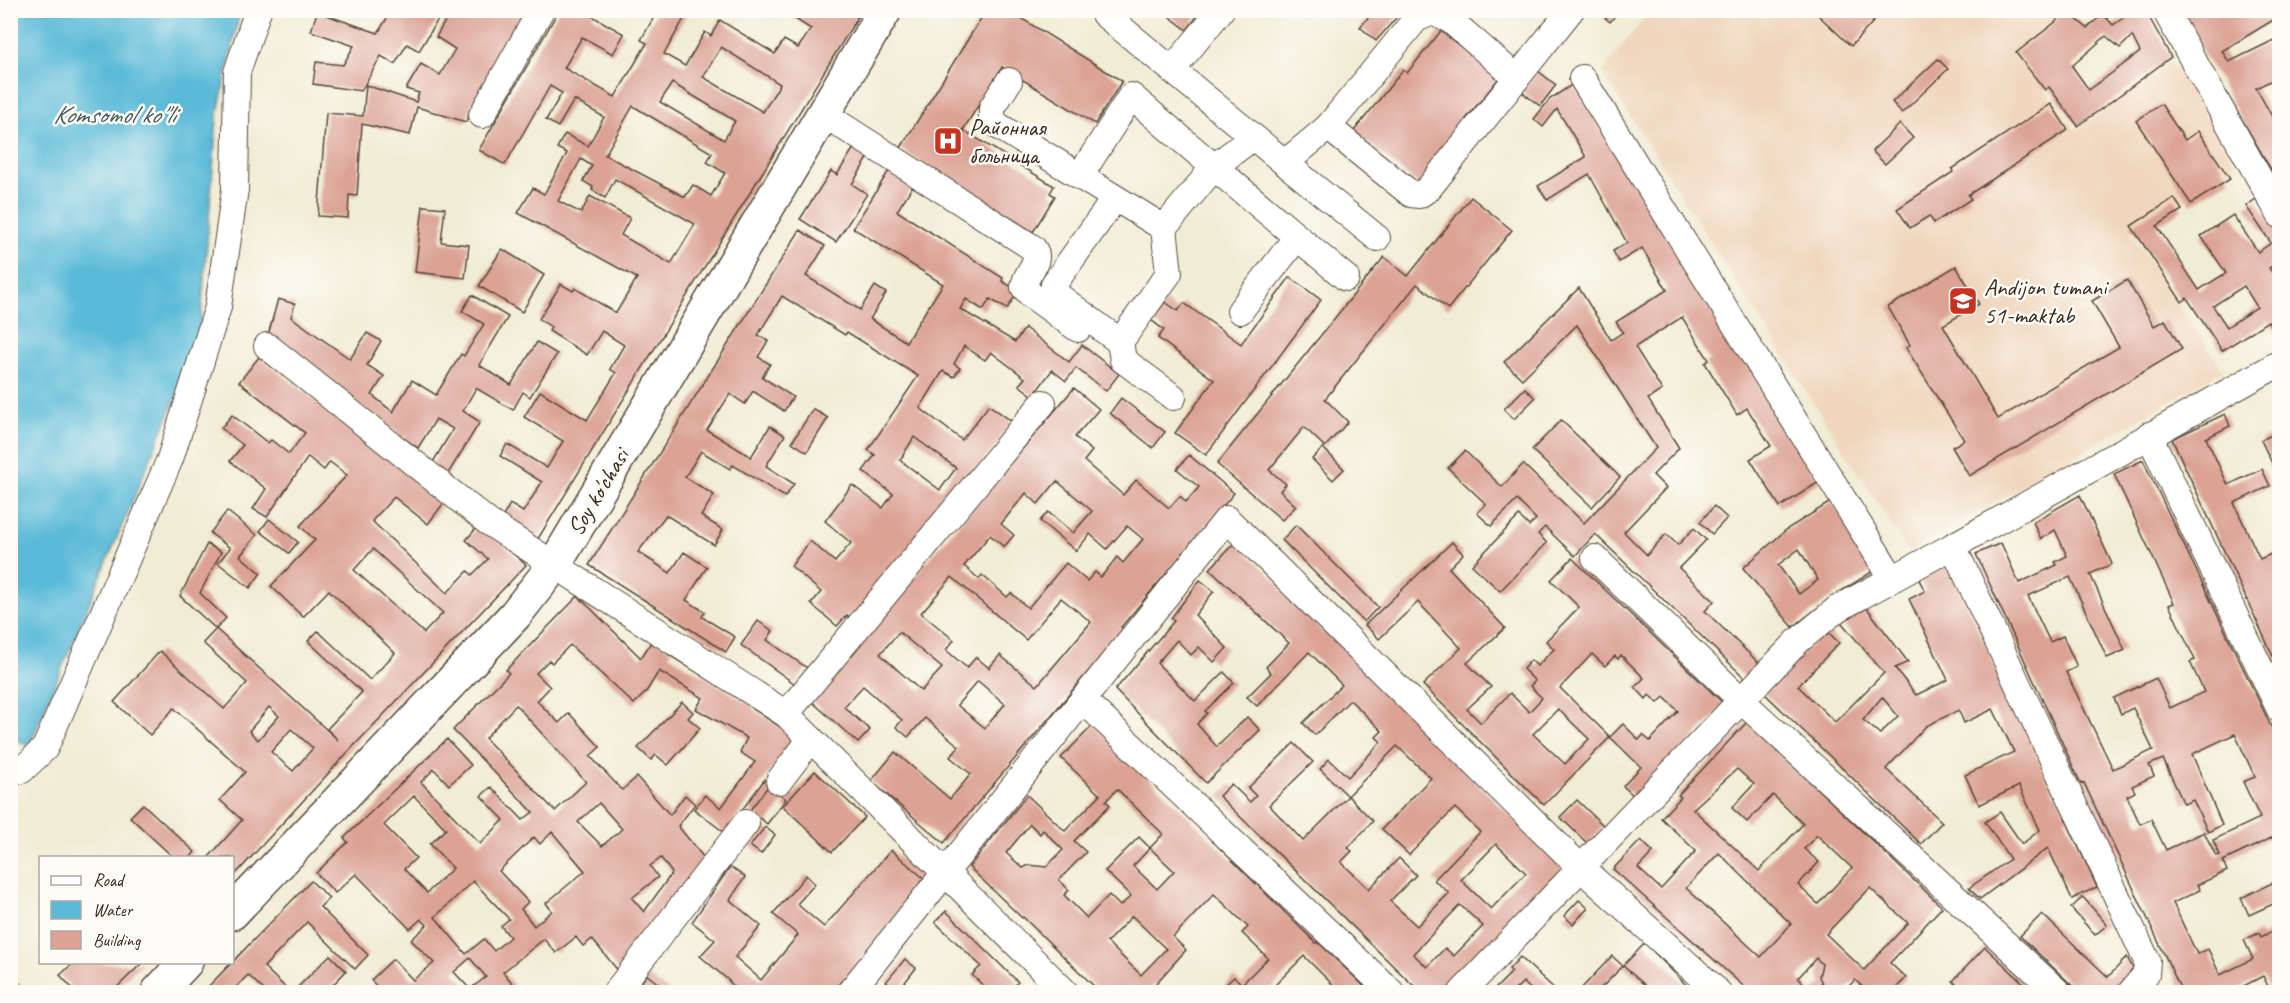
<svg xmlns="http://www.w3.org/2000/svg" width="2290" height="1003" viewBox="0 0 2290 1003" font-family="Caveat,sans-serif">
  <rect width="100%" height="100%" fill="#fdfcf7"/>
  <filter id="ink" filterUnits="userSpaceOnUse"><feTurbulence type="fractalNoise" baseFrequency=".0167" numOctaves="2"/><feDisplacementMap in="SourceGraphic" scale="12" xChannelSelector="R" yChannelSelector="G"/><feConvolveMatrix kernelMatrix="1 2 1 2 8 2 1 2 1" color-interpolation-filters="sRGB"/></filter>
  <filter id="wash" filterUnits="userSpaceOnUse"><feTurbulence type="fractalNoise" baseFrequency=".008" numOctaves="4" result="noise"/><feDisplacementMap in="SourceGraphic" scale="24" xChannelSelector="R" yChannelSelector="G"/><feGaussianBlur stdDeviation="1.35" result="paint"/><feColorMatrix in="noise" values="0 0 0 0 0 0 0 0 0 0 0 0 0 0 0 0 0 1.4 0 .05"/><feComposite in="paint" operator="in"/></filter>
  <g filter="url(#wash)">
    <rect width="100%" height="100%" fill="#f1ecd4"/>
    <!-- built -->
    <polygon fill="#f0d6bc" points="1650,11 2048,11 2076,36 2032,73 2076,131 2171,60 2237,167 2130,233 2223,370 1909,552 1602,72"/>
    <!-- water -->
    <polygon fill="#5abad8" stroke="#4a727b" stroke-width="1.5" points="11,11 240,11 217,117 199,343 29,746 11,737"/>
    <g id="blocks">
      <!-- building -->
      <g fill="#dca395" fill-rule="evenodd">
        <polygon points="392,10 469,10 478,16 482,10 528,10 471,108 466,122 417,107 410,135 362,124 357,196 349,195 348,218 318,216 326,113 363,116 366,85 416,102 419,93 406,89 421,64 440,75 455,49 436,37 445,21 439,18 419,51 407,44 395,64 381,56 361,91 313,84 316,62 343,65 354,46 311,31 317,12 378,33"/>
        <path d="M559,10h36l-3,6 32,18 -11,20 -31,-17 -18,31 51,29 32,-54 -6,-3 17,-30h31l-25,44 21,12 20,-34 6,4 9,-16 55,34 9,-14 14,8 13,-19 -30,-19h81l-326,532 -35,-22 9,-16 13,8 19,-30 -42,-26 7,-12 40,24 16,-27 -39,-24 16,-26 47,29 29,-47 -6,-4 14,-24 -22,-14 -15,24 -38,-24 2,-4 -12,-8 22,-35 12,7 2,-3 41,25 21,-35 -119,-65 15,-25 11,6 23,-41 -10,-5 8,-14 23,12 16,-29 -30,-17 -16,27 -12,-7 16,-27 -12,-7 -45,79 -26,-15zM721,47l59,37 -17,28 -60,-35zM672,83l63,38 -11,19 -64,-38zM633,106l79,47 -5,9 18,11 -14,23 -18,-11 -8,12 -80,-42zM581,159l11,7 -9,15 10,6 -1,3 13,8 10,-19 80,45 -24,40 -50,-29 9,-17 -40,-22 -9,17 -23,-12z"/>
        <polygon points="986,10 1008,10 1122,81 1095,124 1002,67 963,130 1054,186 1050,193 1055,196 1033,232 900,149"/>
        <polygon points="1161,10 1202,10 1187,30"/>
        <polygon points="1375,10 1403,10 1376,41 1360,27"/>
        <polygon points="1596,10 1615,10 1618,12 1610,22"/>
        <polygon points="1822,10 1884,10 1851,46 1818,15"/>
        <path d="M2047,10h19l21,18 16,-14 10,11 13,-9 -3,-6h22l26,47 -93,69 -29,-39 -4,3 -29,-37 42,-33zM2106,36l14,12 12,-12 8,16 -51,38 -17,-24z"/>
        <polygon points="2178,10 2280,10 2280,16 2222,51 2229,62 2280,37 2280,76 2256,88 2277,125 2280,124 2280,185"/>
        <polygon points="1441,31 1499,78 1465,120 1469,123 1419,185 1354,131 1403,70 1407,73"/>
        <polygon points="1938,59 1948,69 1902,113 1892,102"/>
        <polygon points="1538,71 1556,85 1540,106 1522,92"/>
        <polygon points="1573,84 1819,482 1780,507 1750,459 1771,446 1747,408 1737,415 1705,363 1709,360 1682,317 1635,347 1662,390 1648,399 1679,448 1653,475 1666,488 1624,532 1647,555 1666,534 1678,545 1694,528 1706,540 1679,568 1714,601 1705,611 1760,664 1746,679 1595,534 1575,556 1545,527 1538,534 1547,543 1500,591 1472,565 1519,516 1529,526 1536,519 1517,500 1491,526 1477,513 1486,504 1448,468 1465,451 1502,487 1523,464 1584,523 1656,448 1577,325 1522,379 1504,362 1579,288 1611,340 1623,332 1616,322 1667,290 1642,248 1619,262 1613,251 1627,243 1589,174 1547,200 1538,186 1586,157 1557,109 1543,127 1534,119 1550,99"/>
        <polygon points="2051,104 2068,130 1968,195 1971,199 1934,223 1929,216 1910,228 1897,209 1953,172 1952,169"/>
        <polygon points="2161,104 2185,140 2198,131 2230,179 2191,204 2136,121"/>
        <polygon points="1900,124 1913,138 1885,164 1872,151"/>
        <polygon points="855,146 870,155 852,184 867,194 836,242 800,219 831,171 837,175"/>
        <path d="M890,169l24,15 -17,27 106,67 -1,3 16,10 -11,18 -17,-10 -7,11 -17,-11 -6,10 55,33 10,-14 44,34 13,-17 37,29 -13,17 -30,-23 -10,13 -14,-11 -19,26 -14,-11 6,-7 -34,-26 -6,8 -21,-14 -10,18 6,4 -6,9 -11,-6 -23,37 42,32 27,-35 25,18 -160,198 -7,-6 -10,11 -26,-22 10,-12 -30,-26 19,-25 25,21 16,-19 -26,-22 27,-36 31,23 10,-14 -30,-23 12,-16 -7,-5 50,-74 -71,-44 -2,3 -63,-39 -24,39 10,6 -10,16 12,7 -8,13 31,20 -9,14 -31,-20 -8,13 -15,-10 -23,36 44,27 19,-31 15,9 -19,31 28,18 -9,13 -52,-32 -3,4 -29,-18 -16,26 29,18 -13,21 22,14 -9,15 -48,-30 -28,37 32,21 14,-21 23,15 -21,33 19,12 -3,5 33,20 -9,15 -137,-87 211,-335 25,16 -19,30 54,34 15,-24 11,7 -16,26 36,23 37,-58 -90,-56zM914,437l42,31 -16,22 -40,-30z"/>
        <polygon points="1471,197 1512,230 1448,309 1417,284 1325,399 1348,422 1325,447 1304,427 1269,470 1286,484 1280,491 1296,506 1282,520 1217,464 1384,257 1408,276"/>
        <path d="M2174,198l8,12 -25,16 42,64 27,-17 -25,-37 32,-21 25,37 13,-9 -25,-37 10,-7 24,35v27l-11,7 11,16v55l-12,-18 -46,30 -35,-53 -5,4 -51,-76zM2244,286l13,21 -30,20 -14,-21z"/>
        <polygon points="423,206 445,208 441,242 469,245 465,278 415,272"/>
        <polygon points="502,249 544,275 522,312 479,286"/>
        <polygon points="1956,266 1979,304 1943,325 1998,419 2119,347 2092,301 2127,280 2154,326 2165,320 2182,349 1969,476 1952,447 1964,440 1906,348 1910,345 1888,307"/>
        <polygon points="1290,277 1321,300 1206,455 1175,433 1214,380 1158,338 1164,330 1151,320 1165,302 1178,311 1184,303 1241,344"/>
        <polygon points="472,295 508,317 479,365 511,385 537,342 557,354 530,397 523,392 513,410 476,388 463,411 480,422 446,477 430,467 453,429 436,419 418,448 267,339 278,299 295,304 291,317 350,359 367,333 381,341 367,365 384,376 372,395 393,412 412,380 436,395 461,354 464,356 484,324 462,311"/>
        <path d="M259,357l187,143 -18,24 -34,-27 -22,24 75,72 21,-22 4,4 16,-16 -22,-19 14,-16 46,41 -177,186 -117,127v-20h-24l34,-38 -22,-20 25,-28 -71,-64 -24,27 -36,-33 46,-51 64,58 23,-26 -44,-40 13,-14 122,111 -11,-11 35,-37 -54,-51 10,-10 52,49 25,-27 -66,-63 -26,27 -32,-31 44,-46 -15,-14 47,-51 -17,-13 -6,8 -16,-13 -41,60 -14,-8 13,-20 -36,-28 13,-16 -22,-17 11,-13 36,28 3,-3 18,14 16,-21 -66,-51zM373,549l70,64 -19,20 -70,-63zM269,707l10,9 -21,24 -9,-9zM291,729l22,19 -20,23 -22,-19z"/>
        <path d="M1074,388l25,21 -24,28 17,14 -8,10 39,34 13,-15 33,28 11,-12 6,6 13,-15 -22,-18 12,-14 45,38 -113,134 3,2 -180,214 -73,-62 24,-29 55,47 21,-25 -21,-17 9,-11 -34,-28 -17,19 -12,-10 6,-7 -39,-34 -19,21 26,23 -12,13 -51,-46 84,-93zM1057,481l35,30 -19,22 -25,-21 -8,9 36,30 14,-17 17,15 20,-23 16,13 -20,24 -6,-6 -16,20 -6,-5 -8,9 -21,-18 -38,45 -17,-15 -4,4 -25,-22 -3,4 -15,-13 26,-31 14,12 10,-12 -13,-11 25,-31 12,11zM952,577l74,63 35,-42 30,24 -54,64 -37,-31 -11,13 -13,-11 -9,11 -21,-18 8,-10 -33,-27zM899,632l43,36 -21,23 -41,-37zM978,681l27,23 -20,24 -28,-23z"/>
        <polygon points="1525,388 1535,398 1514,419 1504,409"/>
        <polygon points="1121,398 1165,432 1153,448 1110,413"/>
        <polygon points="813,409 828,418 807,452 792,442"/>
        <polygon points="2225,414 2230,426 2206,438 2228,485 2262,469 2270,486 2234,503 2260,559 2280,550 2280,569 2275,571 2280,581 2280,671 2172,439"/>
        <polygon points="1561,420 1620,477 1592,507 1532,450"/>
        <polygon points="2280,431 2280,480 2261,440"/>
        <polygon points="1323,448 1344,469 1333,480 1312,459"/>
        <path d="M2143,460l137,285v89l-57,27 4,10 -30,14 3,5 -27,13 24,51 11,-5 12,26 33,-16 -9,-19 15,-7 2,4 10,-5 9,18v18l-4,2 4,7v15h-9l-8,-16 -31,16h-50l-98,-209 -3,1 -105,-230 25,-11 18,40 38,-18 -2,-3 12,-6 -12,-26 -14,9 -8,-17 47,-27 32,69 -22,10 35,76 -18,8 -37,-81 -42,19 22,46 13,-6 14,31 -11,5 47,97 40,-19 -20,-42 -12,6 -7,-16 42,-20 14,30 34,-16 -14,-30 5,-2 -26,-55 5,-2 -60,-129zM2235,734l20,43 -12,5 17,36 -47,22 7,15 -4,1 -12,-24 -38,18 -15,-31 -11,5 -13,-28 8,-4 -3,-6 22,-10 -5,-11 14,-6 21,45 9,-4 15,32 14,-7 -30,-71z"/>
        <path d="M1832,501l43,69 -45,28 -37,29 -50,-59 44,-39zM1799,549l19,31 -19,14 -21,-29z"/>
        <polygon points="1714,506 1727,518 1712,534 1700,522"/>
        <polygon points="227,511 257,535 240,556 261,573 250,588 218,563 230,548 210,533"/>
        <polygon points="269,519 298,542 289,553 260,531"/>
        <polygon points="1296,525 1378,607 1364,622 1282,540"/>
        <path d="M1235,542l47,44 -2,3 46,46 3,-2 133,132 -2,2 105,101 -120,124h-25l-201,-196 12,-12 19,18 6,-6 -8,-8 46,-45 19,19 -44,43 34,36 45,-45 25,25 -25,27 4,3 -11,11 28,27 30,-31 17,17 -26,26 27,25 32,-33 -15,-13 46,-48 -25,-24 -46,47 -27,-26 49,-51 -34,-32 -49,50 -28,-27 9,-10 19,18 33,-35 -5,-5 6,-6 -32,-31 -35,35 -12,-12 39,-38 -33,-33 -52,54 -10,-9 24,-24 -5,-6 23,-24 -79,-74zM1496,844l30,29 -35,36 -30,-29zM1460,905l23,21 -29,30 -9,-8 -18,19 -14,-13z"/>
        <path d="M1452,542l11,12 -14,14 56,60 -38,35 24,24 -24,22 14,14 29,-30 19,19 13,-14 -12,-12 5,-5 -12,-12 8,-9 6,6 17,-17 -8,-8 33,-34 -28,-27 21,-22 153,147 -89,93 -13,-12 18,-19 -31,-30 13,-13 16,16 4,-5 7,6 28,-30 -14,-14 -6,6 -9,-8 -3,4 -11,-12 9,-9 -23,-23 -3,4 -3,-3 -10,10 -13,-12 -32,34 50,49 -66,68 -121,-120 38,-37 -43,-46 -39,37 -14,-14zM1558,709l31,30 -24,25 -32,-30z"/>
        <polygon points="207,544 221,552 200,593 226,618 216,629 180,596"/>
        <path d="M1946,560l109,235 2,-1 11,23 -3,1 32,69 -25,12 -24,-51 -68,51 -11,-11 41,-29 -25,-37 15,-10 22,32 18,-14 -21,-44 -40,19 -14,-30 49,-23 -21,-43 -29,14 -5,-13 -33,16 -40,43 56,53 -21,22 -157,-151 62,-63 13,13 -41,43 37,36 49,-49 -43,-51 26,-14 41,54 -13,6 21,27 32,-15 -39,-81 16,-8 -9,-17zM1882,697l16,19 -18,18 -17,-14z"/>
        <polygon points="1200,580 1214,591 1195,615 1227,648 1214,662 1199,647 1191,655 1177,640 1157,663 1195,701 1224,672 1234,683 1205,711 1207,713 1197,724 1217,747 1247,717 1260,730 1206,783 1115,690 1174,621 1171,618"/>
        <path d="M578,596l63,62 12,-19 19,12 -3,4 85,52 -1,2 43,28 -71,96 -31,-24 11,-14 16,13 34,-46 -15,-10 7,-14 -51,-29 7,-11 -44,-27 -13,21 -12,12 -64,-59 -18,18 -3,-3 -13,13 14,14 -13,14 22,22 10,-10 31,34 -10,9 32,34 15,-13 33,38 15,-20 10,9 -17,22 26,32 -84,115 -28,-34 -9,7 -7,-9 -20,16 -12,-14 -41,33 11,13 -8,7h-132l5,-3 -8,-9 22,-21 20,21 21,-17 -23,-23 16,-15 -6,-6 -11,10 -54,-55 -21,19 -19,-20 32,-31 -4,-4 103,-99 24,26 -22,20 -15,-16 -13,13 59,62 24,-24 -23,-24 10,-9 32,33 10,-8 -80,-82 56,-57 -3,-3zM516,705l70,77 -31,29 -70,-73zM414,796l32,33 -16,15 23,24 -26,25 -23,-24 12,-11 -32,-33zM599,803l23,26 -20,17 -24,-24zM552,832l33,39 -39,32 6,8 -18,15 -13,-17 7,-7 -29,-31 35,-34 6,7zM661,858l11,15 -28,39 -12,-14 26,-21 -8,-11zM473,881l36,38 -8,7 9,11 -16,14 -10,-12 -18,15 -31,-37zM470,958l16,19 -16,12 -16,-17z"/>
        <polygon points="758,621 773,631 767,640 807,668 795,684 741,645"/>
        <polygon points="682,702 693,712 688,718 700,728 668,765 656,755 651,760 638,748"/>
        <path d="M1747,722l195,185 -52,56 16,15 -14,14h-24l-13,-12 -12,12h-93l-137,-123 28,-29 12,12 -15,16 23,21 35,-38 -35,-33 20,-21 -3,-2zM1737,769l17,15 -22,24 15,14 26,-27 30,29 -44,47 -66,-62zM1817,835l35,33 -34,36 -20,-19 21,-23 -15,-13zM1719,853l72,71 -30,33 -75,-69zM1870,888l38,35 -44,47 -38,-36zM1816,958l6,6 -3,13 3,6 -9,9 -15,-14z"/>
        <path d="M1094,724l222,219 2,-1 52,50h-39l5,-4 -32,-32 -36,36h-37l-7,-6 10,-9 8,7 26,-26 -26,-25 6,-6 -34,-33 -41,43 13,13 -38,42h-48l-77,-75 -1,1 -53,-51 58,-72 38,36 35,-36 -39,-37zM1117,789l46,45 -13,14 24,23 -17,18 -24,-23 17,-18 -11,-11 -34,34 26,25 -11,10 -11,-11 -22,23 -23,-23 5,-5 -10,-10 27,-28 -12,-11 36,-36 -4,-4zM1030,824l10,10 3,-4 20,20 -17,17 -17,-2 -6,3 -17,-15zM1132,916l34,33 -25,26 -34,-33z"/>
        <polygon points="815,771 865,817 832,852 783,806"/>
        <polygon points="769,785 786,799 767,824 750,810"/>
        <polygon points="1577,800 1604,826 1588,844 1560,817"/>
        <polygon points="143,804 195,852 190,858 174,858 130,817"/>
        <polygon points="765,827 775,835 761,854 750,846"/>
        <polygon points="891,850 927,881 832,992 731,992 735,988 728,980 700,956 715,940 692,922 730,867 745,877 730,900 761,926 735,957 761,980 798,935 773,914 806,875 815,884 797,904 824,927"/>
        <polygon points="311,881 329,898 320,907 368,955 355,969 307,922 264,967 290,992 266,992 248,975 231,992 203,992"/>
        <polygon points="2274,882 2275,886 2280,884 2280,901 2249,915 2241,898"/>
        <polygon points="2083,897 2107,925 2095,935 2071,908"/>
        <polygon points="1579,900 1588,908 1573,924 1564,916"/>
        <polygon points="946,911 1018,982 1008,992 990,992 972,975 981,966 935,922"/>
        <polygon points="2042,914 2108,977 2127,957 2137,976 2120,992 2079,992 2020,936"/>
        <polygon points="1645,943 1693,992 1653,992 1623,966 1597,992 1578,992 1612,956 1623,966"/>
        <polygon points="1985,947 2031,990 2029,992 1964,992 1953,981"/>
        <polygon points="330,955 346,971 326,992 293,992"/>
        <polygon points="1520,957 1558,992 1534,992 1523,982 1513,992 1492,992 1512,972 1509,969"/>
        <polygon points="905,959 916,968 898,991 886,982"/>
        <polygon points="68,963 95,964 142,963 112,992 67,992 72,988 60,975 71,965"/>
        <polygon points="647,975 670,992 633,992"/>
        <polygon points="20,983 28,992 10,992 10,991"/>
      </g>
    </g>
  </g>
  <g filter="url(#ink)">
    <use href="#blocks" fill-opacity="0" stroke="#564739" stroke-width="1.5"/>
    <g fill="none" stroke-linecap="round" stroke-linejoin="round">
      <!-- minor casing -->
      <g stroke="#564739" stroke-width="28">
        <g id="minor">
          <polyline points="2165,10 2280,215"/>
          <polyline points="1104,14 1285,163 1328,127 1416,19 1432,12 1450,20 1517,78"/>
          <polyline points="1172,70 1221,10"/>
          <polyline points="1582,78 1892,578"/>
          <polyline points="1009,81 992,108 992,120 1000,127 1164,228 1214,167 1131,96 1080,176"/>
          <path d="M822,113l211,135c10,14 -8,24 -9,39l7,8 47,34"/>
          <polyline points="482,115 541,10"/>
          <polyline points="1328,127 1411,194 1419,195 1428,189 1571,10"/>
          <polyline points="1253,137 1214,167 1346,278"/>
          <polyline points="1285,163 1377,238"/>
          <polyline points="1115,198 1054,284 1053,292 1120,342 1169,273 1164,228"/>
          <polyline points="1240,311 1297,237"/>
          <polyline points="1120,342 1123,360 1173,397"/>
          <polyline points="267,346 488,522 786,714 811,739 779,781"/>
          <polyline points="2149,435 2280,710"/>
          <polyline points="1595,558 1742,701 2058,992"/>
          <polyline points="1083,700 1391,992"/>
          <polyline points="786,714 1043,403"/>
          <polyline points="811,739 1065,992"/>
          <polyline points="10,770 22,770 45,748 170,459 218,307 235,189 237,72 258,10"/>
          <polyline points="616,992 746,823"/>
          <polyline points="850,992 1227,519 1580,867 1718,992"/>
          <polyline points="1462,992 1798,641 1837,609 1953,546"/>
          <polyline points="2131,992 2146,974 2147,961 1953,546 2280,363"/>
        </g>
      </g>
      <!-- major casing -->
      <g stroke="#564739" stroke-width="36">
        <g id="major">
          <polyline points="232,913 515,615 555,564 885,10"/>
          <polyline points="158,992 186,962"/>
        </g>
      </g>
      <!-- minor -->
      <use href="#minor" stroke="#fff" stroke-width="26"/>
      <!-- major -->
      <use href="#major" stroke="#fff" stroke-width="33"/>
    </g>
  </g>
  <!-- icons -->
  <defs>
    <g id="hospital-square" transform="scale(1.5)"><rect x="-9" y="-9" width="18" height="18" rx="4" fill="#c8321e" stroke="#fdfcf7"/><path d="M-5-5h3v3.5h4V-5h3V5h-3V1.5h-4V5h-3Z" fill="#fff"/></g>
    <g id="school-square" transform="scale(1.5)"><rect x="-9" y="-9" width="18" height="18" rx="4" fill="#c8321e" stroke="#fdfcf7"/><path d="M0-5L7-2L0 1L-7-2ZM-4 1L0 2.5L4 1V4Q0 6-4 4Z" fill="#fff"/></g>
  </defs>
  <g fill-rule="evenodd">
    <use href="#hospital-square" x="948" y="141"/>
    <use href="#school-square" x="1963" y="301"/>
  </g>
  <g text-anchor="middle" stroke-width="5" stroke-linejoin="round" paint-order="stroke">
    <!-- poi labels -->
    <g font-size="24" fill="#3b2a1e" stroke="#fdfcf7" text-anchor="start">
      <text x="969" y="135">Районная<tspan x="969" dy="28">больница</tspan></text>
      <text x="1984" y="295">Andijon tumani<tspan x="1984" dy="28">51-maktab</tspan></text>
    </g>
    <!-- street labels -->
    <g font-size="24" fill="#3b2a1e" stroke="#fdfcf7">
      <text transform="translate(598 492) rotate(-59)" y="8">Soy ko'chasi</text>
    </g>
    <!-- water labels -->
    <g font-size="26" font-style="italic" fill="#465c5f" stroke="#fdfcf7">
      <text x="114" y="123">Komsomol ko"li</text>
    </g>
  </g>
  <!-- margin -->
  <rect width="2290" height="1003" fill="none" stroke="#fdfcf7" stroke-width="36"/>
  <!-- legend -->
  <rect x="39" y="856" width="195" height="108" fill="#fdfcf7" stroke="#afa8a0" stroke-width="1.5"/>
  <rect x="51" y="876" width="30" height="9" fill="#ffffff" stroke="#afa8a0" stroke-width="1.5"/>
  <text x="93" y="886" font-size="18" fill="#3b2a1e">Road</text>
  <rect x="51" y="901" width="30" height="18" fill="#5abad8" stroke="#afa8a0" stroke-width="1.5"/>
  <text x="93" y="916" font-size="18" fill="#3b2a1e">Water</text>
  <rect x="51" y="931" width="30" height="18" fill="#dca395" stroke="#afa8a0" stroke-width="1.5"/>
  <text x="93" y="946" font-size="18" fill="#3b2a1e">Building</text>
</svg>
